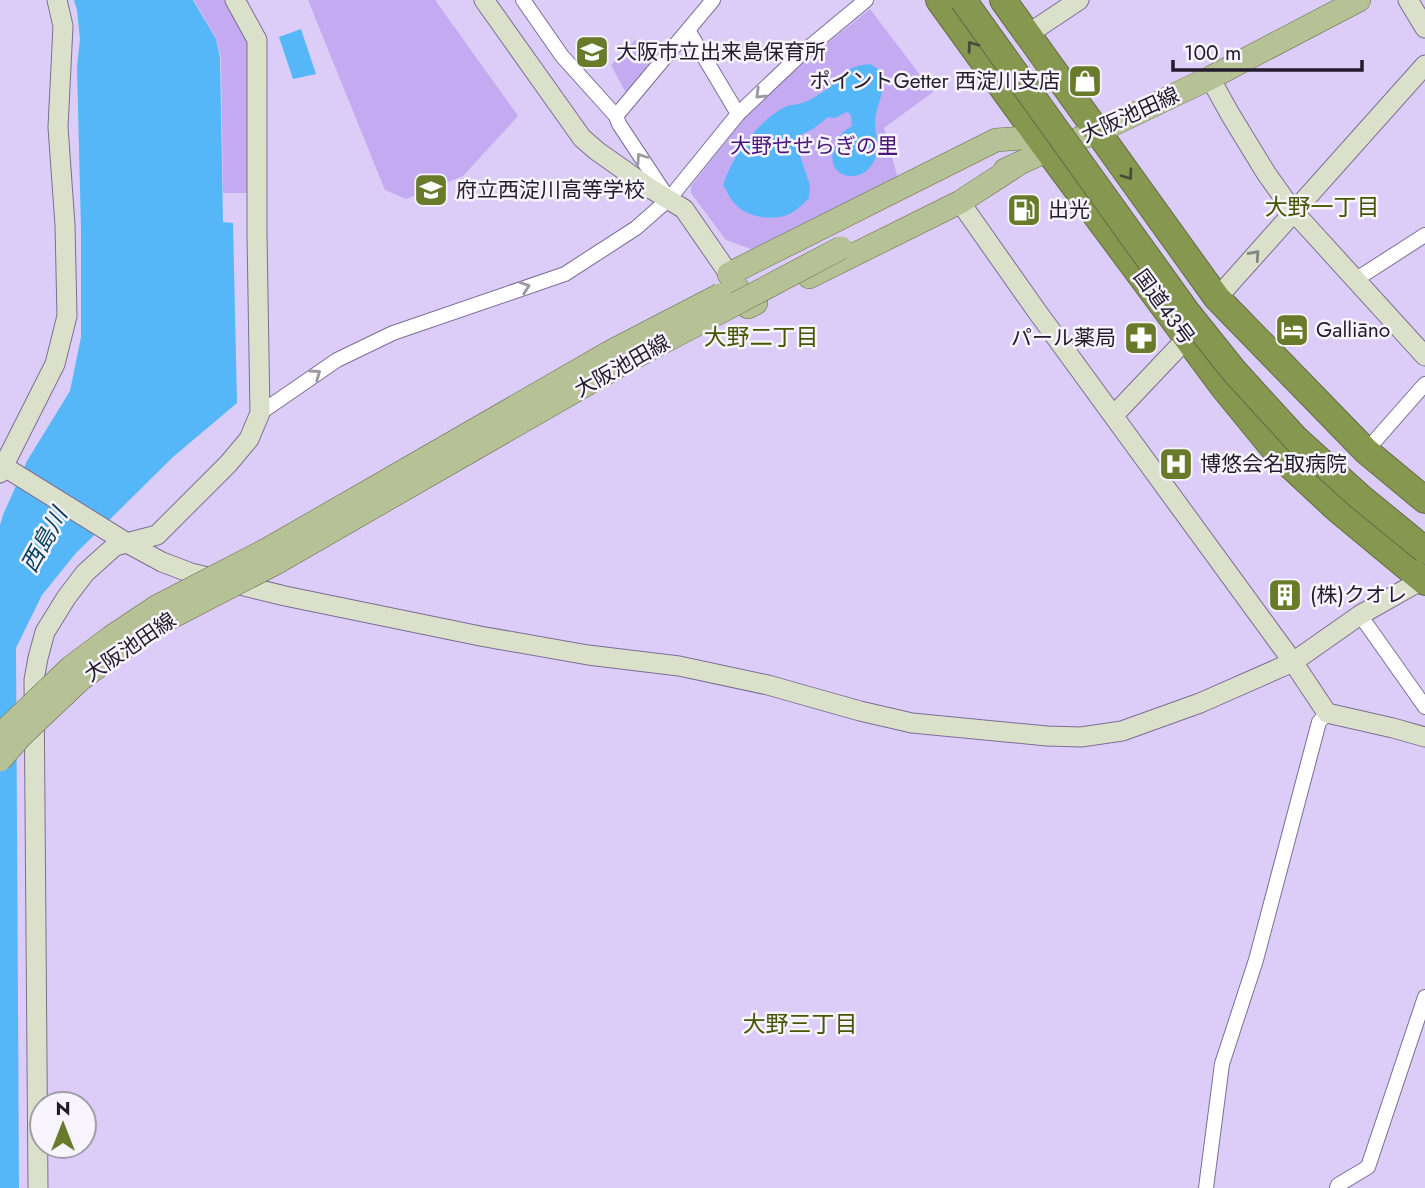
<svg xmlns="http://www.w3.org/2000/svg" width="1425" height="1188" viewBox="0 0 1425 1188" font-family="Jost,'Noto Sans JP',sans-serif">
  <rect width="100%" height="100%" fill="#dbcdf7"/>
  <!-- green -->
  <g fill="#c4aaf1">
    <polygon points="194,0 228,0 252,42 253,193 223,193 221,58 216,38"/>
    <polygon points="308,0 435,0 518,116 463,176 406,199 385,190"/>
    <polygon points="870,9 933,92 884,128 898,179 795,232 751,249 726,240 691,193 691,186 743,120 804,62"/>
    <polygon points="635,40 653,47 652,52 657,54 626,93 611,65"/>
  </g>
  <!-- water -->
  <g fill="#56b7f8">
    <polygon points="74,0 193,0 216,39 220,58 223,222 233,223 237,403 173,457 76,553 42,595 16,648 19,1188 0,1188 0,525 3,515 27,461 70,391 81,337 81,230 77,67 80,39 77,10"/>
    <polygon points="301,29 316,74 293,79 279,37"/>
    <path d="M870,64l10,6c7,26 -4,31 -5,53 0,12 5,21 1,33 -9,32 -55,24 -41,-10 4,-10 7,-14 17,-20l-1,-11 -4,-3 -12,6 -7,-1 -15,12 -15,7 -1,11 13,38 -1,13c-6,6 -14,14 -22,17 -17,6 -40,2 -52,-11 -5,-5 -8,-13 -12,-19 9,-28 33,-61 58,-76 6,-4 14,-4 21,-6 7,-2 13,-6 19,-10 23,-13 18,-26 49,-29z"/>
  </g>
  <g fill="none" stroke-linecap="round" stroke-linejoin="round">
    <!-- street casing -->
    <g stroke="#7c6e94" stroke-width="16">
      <g id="street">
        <polyline points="523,0 562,56 616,116 619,124 666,195"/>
        <polyline points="688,30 738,114"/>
        <polyline points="616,116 713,0"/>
        <polyline points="1355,280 1425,235"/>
        <polyline points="260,413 337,360 393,333 565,274 636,228 669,199 738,114 801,54 866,0"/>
        <polyline points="1366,451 1425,384"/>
        <polyline points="1360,615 1425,707"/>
        <polyline points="1206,1188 1222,1064 1256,960 1319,722 1327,713"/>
        <polyline points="1337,1188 1338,1185 1368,1167 1425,997"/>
      </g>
    </g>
    <!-- secondary casing -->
    <g stroke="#7c6e94" stroke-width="21">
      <g id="secondary">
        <polyline points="484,0 582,138 597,151 648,187 684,209 729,274"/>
        <polyline points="1408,0 1425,28"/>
        <polyline points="1028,34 1079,0"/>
        <polyline points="1210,78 1230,114 1266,173 1293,211 1425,356"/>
        <polyline points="960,202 1036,310 1293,662 1327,713 1393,728 1425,737"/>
        <polyline points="1217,298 1425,65"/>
        <polyline points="1114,415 1187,338"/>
        <polyline points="3,466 127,543 162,562 191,573 285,596 480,636 588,655 679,666 768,685 860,711 912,723 1047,736 1081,737 1122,731 1200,703 1293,662 1360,615 1422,580"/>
        <polyline points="0,473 55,364 67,316 65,225 58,127 63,26 57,0"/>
        <polyline points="38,1188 34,680 38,658 45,632 66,598 85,573 115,546 157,535 228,464 249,439 260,413 257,235 257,40 235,0"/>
      </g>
    </g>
    <!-- primary casing -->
    <g stroke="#636c43" stroke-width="24">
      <g id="primary">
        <polyline points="1005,170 1048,150 1097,132 1210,78 1359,0"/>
        <polyline points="809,277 960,202 1017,165"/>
        <polyline points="756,303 748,307 729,274 996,140 1038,137"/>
      </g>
    </g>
    <!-- highway casing -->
    <g stroke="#636c43" stroke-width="28">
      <g id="highway">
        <polyline points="939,0 1038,137 1224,388 1278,454 1337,509 1425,582"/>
        <polyline points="1003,0 1217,298 1366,451 1425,500"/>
      </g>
    </g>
    <!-- street -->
    <use href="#street" stroke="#fff" stroke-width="14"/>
    <!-- secondary -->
    <use href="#secondary" stroke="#dbe0ca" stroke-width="19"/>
    <!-- primary -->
    <use href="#primary" stroke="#b6c196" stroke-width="23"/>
    <!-- highway -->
    <use href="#highway" stroke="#869850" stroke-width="26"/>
    <!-- primary-bridge casing -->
    <g stroke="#636c43" stroke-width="24" stroke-linecap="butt">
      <g id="primary-bridge">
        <polyline points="0,735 71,667 111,637 156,607 268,549 612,351 720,295"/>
        <polyline points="0,760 21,736 81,679 120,650 164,621 276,563 620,365 841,248"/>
      </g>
    </g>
    <!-- highway-bridge casing -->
    <g stroke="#636c43" stroke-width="28" stroke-linecap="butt">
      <polyline id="highway-bridge" points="963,0 1186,311 1234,371 1296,439 1359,496 1425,550"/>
    </g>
    <!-- primary-bridge -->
    <use href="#primary-bridge" stroke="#b6c196" stroke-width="23"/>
    <!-- highway-bridge -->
    <use href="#highway-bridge" stroke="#869850" stroke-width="26"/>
  </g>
  <!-- one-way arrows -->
  <defs><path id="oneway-chevron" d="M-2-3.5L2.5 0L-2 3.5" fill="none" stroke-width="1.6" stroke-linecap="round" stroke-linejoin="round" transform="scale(1.75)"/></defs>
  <g stroke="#494d3a">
    <use href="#oneway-chevron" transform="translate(972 46) rotate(-126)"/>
    <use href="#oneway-chevron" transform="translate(1128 175) rotate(54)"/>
  </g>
  <g stroke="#9b98a0">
    <use href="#oneway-chevron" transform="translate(760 94) rotate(136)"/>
    <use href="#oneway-chevron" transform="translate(641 158) rotate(-124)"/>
    <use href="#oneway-chevron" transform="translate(525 287) rotate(-19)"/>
    <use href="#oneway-chevron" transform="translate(316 374) rotate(-35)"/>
  </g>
  <use stroke="#878782" href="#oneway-chevron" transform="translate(1255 255) rotate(-48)"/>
  <!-- icons -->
  <defs>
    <g id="school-square" transform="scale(1.75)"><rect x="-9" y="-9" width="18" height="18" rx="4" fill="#697b2b" stroke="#f7f4fd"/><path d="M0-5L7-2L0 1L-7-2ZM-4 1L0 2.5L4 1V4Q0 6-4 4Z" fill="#fff"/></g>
    <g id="shop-square" transform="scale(1.75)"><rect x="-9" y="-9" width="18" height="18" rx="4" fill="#697b2b" stroke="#f7f4fd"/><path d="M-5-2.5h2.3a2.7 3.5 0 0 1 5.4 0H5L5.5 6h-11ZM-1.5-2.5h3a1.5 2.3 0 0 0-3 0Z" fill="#fff"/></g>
    <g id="fuel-square" transform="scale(1.75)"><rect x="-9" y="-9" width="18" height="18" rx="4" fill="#697b2b" stroke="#f7f4fd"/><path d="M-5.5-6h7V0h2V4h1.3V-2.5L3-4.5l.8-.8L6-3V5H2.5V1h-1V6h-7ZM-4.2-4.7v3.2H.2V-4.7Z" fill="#fff"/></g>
    <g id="hotel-square" transform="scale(1.75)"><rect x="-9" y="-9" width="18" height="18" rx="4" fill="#697b2b" stroke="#f7f4fd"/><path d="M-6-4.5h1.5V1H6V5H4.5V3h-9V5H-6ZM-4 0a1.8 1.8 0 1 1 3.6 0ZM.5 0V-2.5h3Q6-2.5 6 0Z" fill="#fff"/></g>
    <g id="pharmacy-square" transform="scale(1.75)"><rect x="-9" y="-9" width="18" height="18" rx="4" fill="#697b2b" stroke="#f7f4fd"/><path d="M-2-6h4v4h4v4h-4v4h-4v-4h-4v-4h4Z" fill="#fff"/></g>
    <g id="hospital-square" transform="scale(1.75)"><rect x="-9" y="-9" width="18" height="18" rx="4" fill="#697b2b" stroke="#f7f4fd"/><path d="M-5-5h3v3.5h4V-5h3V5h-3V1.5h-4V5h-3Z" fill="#fff"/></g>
    <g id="building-square" transform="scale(1.75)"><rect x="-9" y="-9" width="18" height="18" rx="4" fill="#697b2b" stroke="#f7f4fd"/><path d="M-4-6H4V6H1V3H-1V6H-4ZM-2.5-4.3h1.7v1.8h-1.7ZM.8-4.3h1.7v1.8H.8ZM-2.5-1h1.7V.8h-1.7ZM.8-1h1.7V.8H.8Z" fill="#fff"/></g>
  </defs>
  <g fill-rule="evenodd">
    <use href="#school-square" x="592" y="52"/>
    <use href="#shop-square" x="1085" y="81"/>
    <use href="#school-square" x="431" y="190"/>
    <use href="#fuel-square" x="1024" y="210"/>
    <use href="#hotel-square" x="1292" y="330"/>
    <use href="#pharmacy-square" x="1141" y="338"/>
    <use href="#hospital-square" x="1176" y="464"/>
    <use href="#building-square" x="1285" y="595"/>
  </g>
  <g text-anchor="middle" stroke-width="5" stroke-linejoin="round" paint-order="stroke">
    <!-- poi labels -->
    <g font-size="21" fill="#211b2b" stroke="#f7f4fd" text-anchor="start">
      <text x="616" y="59">大阪市立出来島保育所</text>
      <text x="1060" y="88" text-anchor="end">ポイントGetter 西淀川支店</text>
      <text x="456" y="197">府立西淀川高等学校</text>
      <text x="1048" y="217">出光</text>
      <text x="1316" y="337">Galliāno</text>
      <text x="1116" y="345" text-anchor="end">パール薬局</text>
      <text x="1200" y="471">博悠会名取病院</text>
      <text x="1310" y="602">(株)クオレ</text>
    </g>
    <!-- street labels -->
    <g font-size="21" fill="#211b2b" stroke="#f7f4fd">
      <text transform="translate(1130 115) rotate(-24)" y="7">大阪池田線</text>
      <text transform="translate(1164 307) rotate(54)" y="7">国道43号</text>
      <text transform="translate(622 366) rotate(-29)" y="7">大阪池田線</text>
      <text transform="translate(130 647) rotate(-34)" y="7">大阪池田線</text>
    </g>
    <!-- park labels -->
    <g font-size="21" fill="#49177b" stroke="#f7f4fd">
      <text x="814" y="153">大野せせらぎの里</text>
    </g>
    <!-- neighbourhood labels -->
    <g font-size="23" fill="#475603" stroke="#f7f4fd">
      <text x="1322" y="215">大野一丁目</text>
      <text x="761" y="345">大野二丁目</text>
      <text x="800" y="1032">大野三丁目</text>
    </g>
    <!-- water labels -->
    <g font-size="23" font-style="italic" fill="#043d5d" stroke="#f7f4fd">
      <text transform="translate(44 540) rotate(-61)" y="8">西島川</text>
    </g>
  </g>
  <!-- north arrow -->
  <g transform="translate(63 1125)"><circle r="33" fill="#f7f4fd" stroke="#a19da9" stroke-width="2"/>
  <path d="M0-5L12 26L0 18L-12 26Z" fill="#697b2b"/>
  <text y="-10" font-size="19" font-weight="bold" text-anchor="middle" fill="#211b2b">N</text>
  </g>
  <!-- scale -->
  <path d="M1173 60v10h189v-10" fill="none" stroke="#211b2b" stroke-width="3.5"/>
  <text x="1184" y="60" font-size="21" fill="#211b2b" stroke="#f7f4fd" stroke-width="5" paint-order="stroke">100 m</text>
</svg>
